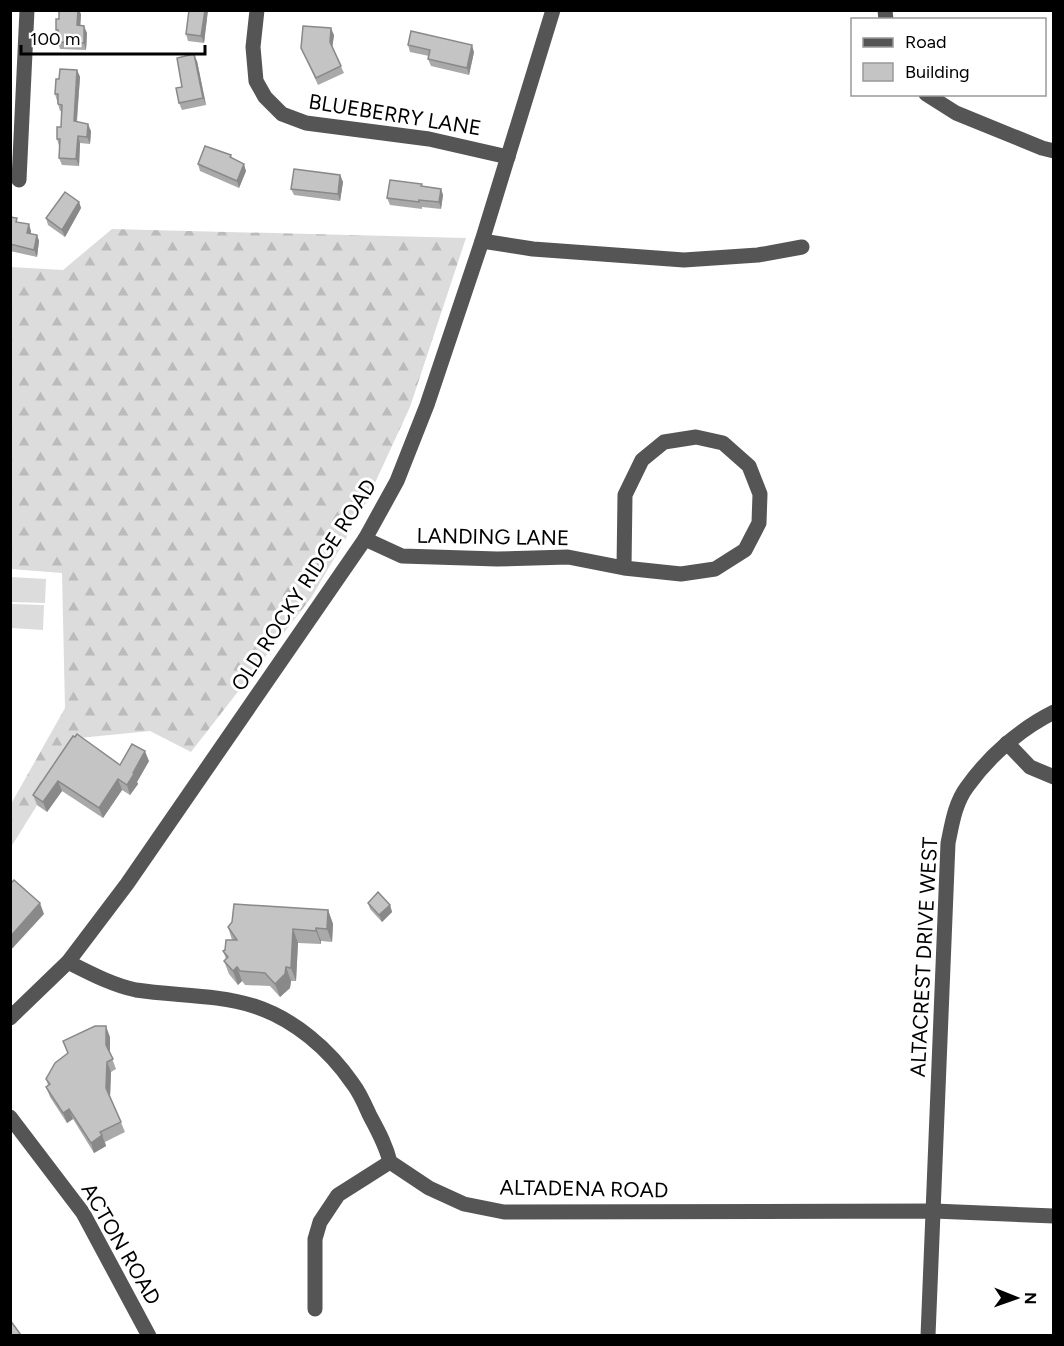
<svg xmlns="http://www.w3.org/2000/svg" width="1064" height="1346" viewBox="0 0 1064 1346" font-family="Figtree,sans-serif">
  <defs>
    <pattern id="forest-firs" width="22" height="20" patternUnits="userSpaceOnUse" patternTransform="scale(1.5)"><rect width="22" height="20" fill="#dcdcdc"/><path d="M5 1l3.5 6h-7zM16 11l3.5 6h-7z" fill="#bbb"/></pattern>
  </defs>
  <rect width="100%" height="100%" fill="#fff"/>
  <!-- forest -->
  <polygon fill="url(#forest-firs)" points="112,229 466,238 410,407 362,511 311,598 191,752 150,731 79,738 11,847 11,804 65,708 62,573 11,569 11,267 63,270"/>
  <!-- pitch -->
  <g fill="#dcdcdc">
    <polygon points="11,577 46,579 45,603 11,602"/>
    <polygon points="11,604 44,605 43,630 11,628"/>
  </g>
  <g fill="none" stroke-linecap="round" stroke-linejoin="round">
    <!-- minor -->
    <g stroke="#555" stroke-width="15">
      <polyline points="257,10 253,47 256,81 265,97 282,114 306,123 429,139 508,157"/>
      <polyline points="885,10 886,20"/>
      <polyline points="926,94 956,113 1042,148 1054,151"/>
      <polyline points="19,180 27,10"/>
      <polyline points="482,241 533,249 684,260 758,255 802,247"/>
      <polyline points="365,539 402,556 497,559 568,557 624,568 625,495 642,460 664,442 696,437 723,443 749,466 760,494 759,523 745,550 715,569 681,574 624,568"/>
      <polyline points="1007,743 1030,767 1054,777"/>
      <path d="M68,962c22,11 44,23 68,28 39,6 80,4 118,16 40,13 75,43 99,78 7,9 12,21 17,32 8,15 16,29 20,46l39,26 35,16 40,8 430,-1 120,5"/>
      <polyline points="10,1018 68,962 127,884 365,539 397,481 427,405 482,241 553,10"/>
      <polyline points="10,1117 83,1213 149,1336"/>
      <polyline points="315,1309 315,1239 320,1222 338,1195 390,1162"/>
      <path d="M928,1336l20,-493c4,-19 7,-40 19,-56 22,-31 53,-58 87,-75"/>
    </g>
  </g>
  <!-- wall -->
  <g fill="#a9a9a9">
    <polygon points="208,10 204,43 188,41 186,34"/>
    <polygon points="81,14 80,25 87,33 86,50 60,49 58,42 58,37 56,30 59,19"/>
    <polygon points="334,35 332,48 344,73 318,85 301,48"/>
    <polygon points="408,45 474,52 469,75 431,66 428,59 429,56 410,52"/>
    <polygon points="197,61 206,105 182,110 179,103 182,87"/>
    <polygon points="77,70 80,77 77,122 91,131 90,144 80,143 79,166 62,165 59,158 60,146 59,146 57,139 61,127 62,111 60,111 55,94 59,79"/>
    <polygon points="231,155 232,158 246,171 239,188 200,171 198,164"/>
    <polygon points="340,175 343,182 340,201 294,195 291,189"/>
    <polygon points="422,186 441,189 443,195 441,209 422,207 422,209 390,205 387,198"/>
    <polygon points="79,202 81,208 65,237 48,225 46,218"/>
    <polygon points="10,217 31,231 31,234 37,235 39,241 37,257 10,251"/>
    <polygon points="73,736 120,765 149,761 137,782 138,784 130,795 122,790 103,818 62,791 47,812 37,805 33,795"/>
    <polygon points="368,903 390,905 392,912 382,922 370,909"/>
    <polygon points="328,910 333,924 332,942 321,941 321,944 298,943 296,981 291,981 290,988 280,997 270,986 245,985 242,981 238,985 229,974 224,961 226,959 223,951 232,940 228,927"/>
    <polygon points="110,1037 110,1053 116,1069 111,1072 110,1096 125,1132 105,1142 106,1146 94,1153 73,1119 67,1123 50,1097 46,1087 48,1085 46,1079 68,1053 63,1041"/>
  </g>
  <!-- shaded-wall -->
  <g fill="#898989">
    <polygon points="78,10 79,10 81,14 80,32 77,25"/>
    <polygon points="205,10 208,10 204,43 201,36"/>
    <polygon points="84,26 87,33 86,50 84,43"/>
    <polygon points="331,28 334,35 332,49 330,42"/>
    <polygon points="472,45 474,52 469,75 467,68"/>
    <polygon points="194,54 197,61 206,105 203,98"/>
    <polygon points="77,70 80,77 76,128 74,121"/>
    <polygon points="88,124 91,131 90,144 87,137"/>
    <polygon points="78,136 80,143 79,166 76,159"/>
    <polygon points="244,164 246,171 239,188 237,181"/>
    <polygon points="340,175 343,182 340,201 338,194"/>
    <polygon points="441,189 443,195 441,209 439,202"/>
    <polygon points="79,202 81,208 65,237 62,230"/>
    <polygon points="29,224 31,231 30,240 27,233"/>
    <polygon points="37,235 39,241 37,257 34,250"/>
    <polygon points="145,751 149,761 137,782 138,784 130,795 127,785"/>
    <polygon points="118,779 122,790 103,818 99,808"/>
    <polygon points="58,781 62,791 47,812 43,802"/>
    <polygon points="40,903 44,914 10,951 10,937"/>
    <polygon points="390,905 392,912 382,922 379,915"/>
    <polygon points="328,910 333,924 332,942 327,929"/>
    <polygon points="316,928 321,941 321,944 316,931"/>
    <polygon points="293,929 298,943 296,981 291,968"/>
    <polygon points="237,967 242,981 238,985 233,971"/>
    <polygon points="286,967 291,981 290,988 280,997 275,984"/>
    <polygon points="106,1026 110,1037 110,1055 106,1045"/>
    <polygon points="107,1062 111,1072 110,1098 106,1088"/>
    <polygon points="69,1109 73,1119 67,1123 63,1113"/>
    <polygon points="102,1135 106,1146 94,1153 91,1143"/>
  </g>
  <!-- building -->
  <g fill="#c4c4c4" stroke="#898989" stroke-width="1.5">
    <polygon points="59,10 78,10 77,25 84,26 84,43 58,42 58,30 56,30 56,19 59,19"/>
    <polygon points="189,10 205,10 201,36 186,34"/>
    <polygon points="303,26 331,28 330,42 341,66 316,78 301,48"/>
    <polygon points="411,31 472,45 467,68 428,59 430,50 408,45"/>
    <polygon points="194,54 203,98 179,103 176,88 182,87 177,58"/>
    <polygon points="60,69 77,70 74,121 88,124 87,137 78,136 76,159 59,158 60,139 57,139 57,127 61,127 62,105 58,104 58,94 55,94 56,79 59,79"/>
    <polygon points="205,146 231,155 230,157 244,164 237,181 198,164"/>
    <polygon points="294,169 340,175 338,194 291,189"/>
    <polygon points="390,180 422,184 421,186 441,189 439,202 419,200 419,202 387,198"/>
    <polygon points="65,192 79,202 62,230 46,218"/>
    <polygon points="10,217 17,218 16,222 29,224 27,233 37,235 34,250 10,244"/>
    <polygon points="77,734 120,765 132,744 145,751 133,773 134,774 127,785 118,779 99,808 58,781 43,802 33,795 73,736 75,737"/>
    <polygon points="14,880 40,903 10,937 10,884"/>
    <polygon points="378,892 390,905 379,915 368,903"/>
    <polygon points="234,904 328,910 327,929 316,928 316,931 293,929 291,968 286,967 285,974 275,984 265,973 240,971 237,967 233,971 224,961 228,957 223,951 225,950 226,940 237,940 228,927 232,922"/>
    <polygon points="95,1026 106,1026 106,1045 113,1059 107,1062 106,1088 121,1122 100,1132 102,1135 91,1143 69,1109 63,1113 46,1087 50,1084 46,1079 55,1063 68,1053 63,1041"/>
    <polygon points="10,1320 21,1335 10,1335"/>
  </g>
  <g text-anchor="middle" stroke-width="6" stroke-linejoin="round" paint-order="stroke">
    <!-- street labels -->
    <g font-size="21" fill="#000" stroke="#fff">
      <text transform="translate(395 115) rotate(9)" y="7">BLUEBERRY LANE</text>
      <text transform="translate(493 537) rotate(1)" y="7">LANDING LANE</text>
      <text transform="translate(304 585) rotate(-57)" y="7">OLD ROCKY RIDGE ROAD</text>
      <text transform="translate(924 957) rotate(-87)" y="7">ALTACREST DRIVE WEST</text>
      <text transform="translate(584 1189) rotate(1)" y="7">ALTADENA ROAD</text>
      <text transform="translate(121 1244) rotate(60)" y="7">ACTON ROAD</text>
    </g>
  </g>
  <!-- border -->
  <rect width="1064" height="1346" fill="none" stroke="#000000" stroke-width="24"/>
  <!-- legend -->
  <rect x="851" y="18" width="195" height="78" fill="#ffffff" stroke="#999999" stroke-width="1.5"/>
  <rect x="863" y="38" width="30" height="9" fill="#555555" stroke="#999999" stroke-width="1.5"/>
  <text x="905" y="48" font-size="18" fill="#000000">Road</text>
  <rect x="863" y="63" width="30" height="18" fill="#c4c4c4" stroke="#999999" stroke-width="1.5"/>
  <text x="905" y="78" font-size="18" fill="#000000">Building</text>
  <!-- north arrow -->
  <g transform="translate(1016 1298) rotate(91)" stroke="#ffffff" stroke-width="4.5" paint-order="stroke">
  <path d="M0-4.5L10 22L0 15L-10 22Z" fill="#000000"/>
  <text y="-9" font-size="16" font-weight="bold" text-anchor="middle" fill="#000000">N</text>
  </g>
  <!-- scale -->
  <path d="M21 45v9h184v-9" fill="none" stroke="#000000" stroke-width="3"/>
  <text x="30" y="45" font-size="18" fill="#000000" stroke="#ffffff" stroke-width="4.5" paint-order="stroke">100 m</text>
</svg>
